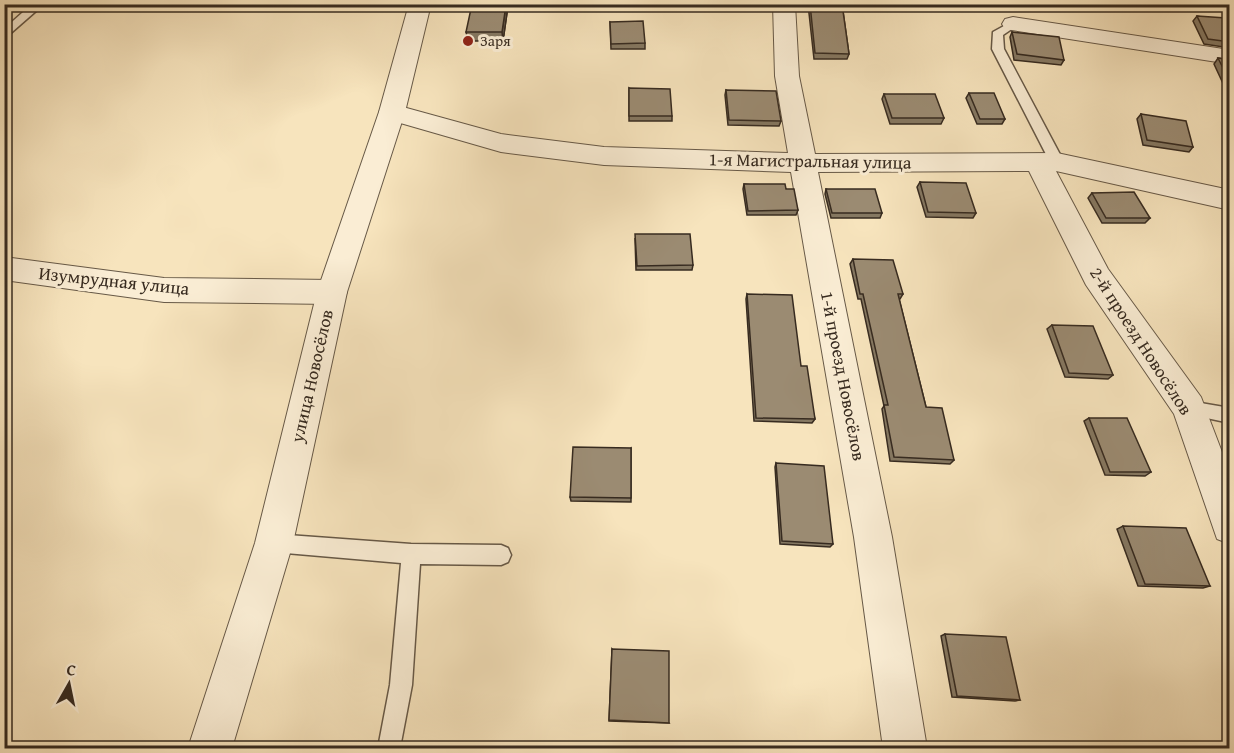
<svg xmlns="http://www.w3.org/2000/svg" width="1234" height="753" viewBox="0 0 1234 753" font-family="'Gentium Book Plus',serif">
  <rect width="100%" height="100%" fill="#f7e4bd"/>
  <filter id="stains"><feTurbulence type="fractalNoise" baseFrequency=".00333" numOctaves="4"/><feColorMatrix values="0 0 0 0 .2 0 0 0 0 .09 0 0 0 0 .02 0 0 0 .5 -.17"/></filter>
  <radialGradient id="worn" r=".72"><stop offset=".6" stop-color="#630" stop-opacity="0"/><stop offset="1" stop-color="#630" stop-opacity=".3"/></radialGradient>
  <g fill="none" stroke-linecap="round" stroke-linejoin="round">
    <!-- service casing -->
    <g stroke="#675947" stroke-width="3">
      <g id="service">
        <polygon points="32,4 44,4 4,39 4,29"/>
        <polygon points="1013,21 1019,24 1003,35 1004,49 1064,162 1062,165 1057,167 1050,162 992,49 993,32"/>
        <polygon points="1189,401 1230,408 1230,423 1183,413 1181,408 1183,403"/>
        <polygon points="274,534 411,544 501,545 508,548 511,555 508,562 501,565 420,564 412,685 400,748 378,748 390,685 401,563 274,552 267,550 265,543 267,536"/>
      </g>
    </g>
    <!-- minor casing -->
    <g stroke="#675947" stroke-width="2">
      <g id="minor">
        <polygon points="773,4 795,4 799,76 815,154 1057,153 1230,190 1230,210 1056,171 1108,269 1201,397 1230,473 1230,544 1217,539 1174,414 1086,285 1029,171 818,172 892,537 927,748 883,748 854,537 791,172 604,165 501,152 383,118 379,112 383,106 392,104 501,134 604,147 788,153 775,76"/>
        <polygon points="1013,17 1230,50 1230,64 1005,29 1002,24 1005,19"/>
        <polygon points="4,257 164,278 332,280 343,283 347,292 343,301 332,304 164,302 4,280"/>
      </g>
    </g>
    <!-- tertiary casing -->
    <g stroke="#675947" stroke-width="2">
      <polygon id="tertiary" points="409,4 431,4 405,112 347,292 293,543 232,748 188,748 255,543 317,292 379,112"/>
    </g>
    <!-- service -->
    <use href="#service" fill="#faedd4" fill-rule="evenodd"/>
    <!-- minor -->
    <use href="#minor" fill="#faedd4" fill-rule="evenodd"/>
    <!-- tertiary -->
    <use href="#tertiary" fill="#faedd4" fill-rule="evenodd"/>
  </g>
  <!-- wall -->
  <g fill="#857862" stroke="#372b20" stroke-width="1.5">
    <polygon points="808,4 842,4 849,54 847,59 814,59"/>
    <polygon points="507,13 503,41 468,41 466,32"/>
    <polygon points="1197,16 1230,24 1230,48 1204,44 1193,21"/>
    <polygon points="610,22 645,43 645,49 611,49"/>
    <polygon points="1012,32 1064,60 1061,65 1014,60 1010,37"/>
    <polygon points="1218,58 1230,60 1230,92 1227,92 1214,64"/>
    <polygon points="629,88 672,116 672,121 629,121"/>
    <polygon points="726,90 781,121 779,126 728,125 725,95"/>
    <polygon points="969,93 1005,119 1002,124 977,124 966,98"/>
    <polygon points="884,94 944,118 941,124 890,124 882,99"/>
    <polygon points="1141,114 1193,147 1189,152 1143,145 1137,119"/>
    <polygon points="920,182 976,213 973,218 926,217 917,187"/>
    <polygon points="744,184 786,189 798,210 796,215 747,215 743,189"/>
    <polygon points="826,189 882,213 880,218 831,218 825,194"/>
    <polygon points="1092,193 1150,218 1145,223 1102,223 1088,198"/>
    <polygon points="635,239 693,265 692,270 636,270"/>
    <polygon points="853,259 903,294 900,299 899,299 926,407 954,460 950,464 890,461 882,409 884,406 861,299 858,299 850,264"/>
    <polygon points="747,294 801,366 815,419 812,423 754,421 746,299"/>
    <polygon points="1052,325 1113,375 1108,379 1065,377 1047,329"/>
    <polygon points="1089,418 1151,472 1145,476 1105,475 1084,421"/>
    <polygon points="631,448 631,502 571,501 570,497"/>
    <polygon points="776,463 833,544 830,547 780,544 775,467"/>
    <polygon points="1123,526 1210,586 1203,588 1138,586 1117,529"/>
    <polygon points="945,634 1020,700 1015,701 952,697 941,636"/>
    <polygon points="612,649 669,723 609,721"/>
  </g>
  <!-- shaded-wall -->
  <polygon fill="#6c6150" stroke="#372b20" stroke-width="1.5" points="506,5 507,13 503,41 502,32"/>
  <!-- building -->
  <g fill="#9b8b72" stroke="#372b20" stroke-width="1.5">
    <polygon points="472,4 506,5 502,32 466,32"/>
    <polygon points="810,4 842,4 849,54 815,53"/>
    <polygon points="1197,16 1226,18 1230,24 1230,42 1208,39"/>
    <polygon points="643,21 645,43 611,44 610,22"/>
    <polygon points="1012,32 1059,37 1064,60 1017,54"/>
    <polygon points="1218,58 1230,60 1230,82"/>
    <polygon points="629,88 670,89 672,116 629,116"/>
    <polygon points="726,90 776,91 781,121 729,120"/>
    <polygon points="969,93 994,93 1005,119 980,119"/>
    <polygon points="884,94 935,94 944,118 892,118"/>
    <polygon points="1141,114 1186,121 1193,147 1147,140"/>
    <polygon points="920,182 966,183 976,213 928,212"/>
    <polygon points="744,184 785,184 786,189 794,189 798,210 748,211"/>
    <polygon points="826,189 875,189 882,213 832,213"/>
    <polygon points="1134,192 1150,218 1106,218 1092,193"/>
    <polygon points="635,234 690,234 693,265 637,266"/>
    <polygon points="853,259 893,260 903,294 898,294 926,407 942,408 954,460 894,457 884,405 888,405 863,294 860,294"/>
    <polygon points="747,294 792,295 801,366 807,366 815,419 756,418"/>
    <polygon points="1052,325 1093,326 1113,375 1069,373"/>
    <polygon points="1089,418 1127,418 1151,472 1110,472"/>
    <polygon points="573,447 631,448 631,498 570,497"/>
    <polygon points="776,463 824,466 833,544 782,541"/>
    <polygon points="1123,526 1186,528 1210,586 1145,584"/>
    <polygon points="945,634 1006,637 1020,700 957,696"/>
    <polygon points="612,649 669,651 669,723 609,720"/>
  </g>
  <!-- markers -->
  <circle fill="#8f2418" stroke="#faedd4" stroke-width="2" cx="468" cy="41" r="6"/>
  <g text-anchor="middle" stroke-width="6" stroke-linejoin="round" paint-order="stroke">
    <!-- far-poi labels -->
    <g font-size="15" fill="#372b20" stroke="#faedd4" text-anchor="start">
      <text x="480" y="46">Заря</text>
    </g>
    <!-- street labels -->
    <g font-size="18" fill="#372b20" stroke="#faedd4">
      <text transform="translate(810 161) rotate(1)" y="6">1-я Магистральная улица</text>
      <text transform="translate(114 281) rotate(6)" y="6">Изумрудная улица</text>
      <text transform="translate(1141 341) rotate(57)" y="6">2-й проезд Новосёлов</text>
      <text transform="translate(312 376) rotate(-77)" y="6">улица Новосёлов</text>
      <text transform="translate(843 376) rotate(79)" y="6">1-й проезд Новосёлов</text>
    </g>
  </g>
  <!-- margin -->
  <rect width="1234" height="753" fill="none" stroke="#f7e4bd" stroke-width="24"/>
  <rect x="6" y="6" width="1222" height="741" fill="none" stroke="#372b20" stroke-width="3"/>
  <rect x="12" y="12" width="1210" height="729" fill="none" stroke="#372b20" stroke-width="1.5"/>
  <!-- north arrow -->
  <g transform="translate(69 684) rotate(9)" stroke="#faedd4" stroke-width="4.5" paint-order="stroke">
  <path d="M0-4.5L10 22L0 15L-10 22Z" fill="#372b20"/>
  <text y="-9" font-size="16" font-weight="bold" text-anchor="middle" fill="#372b20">С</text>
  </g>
  <rect width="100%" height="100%" filter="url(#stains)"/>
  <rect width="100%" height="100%" fill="url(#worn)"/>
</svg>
